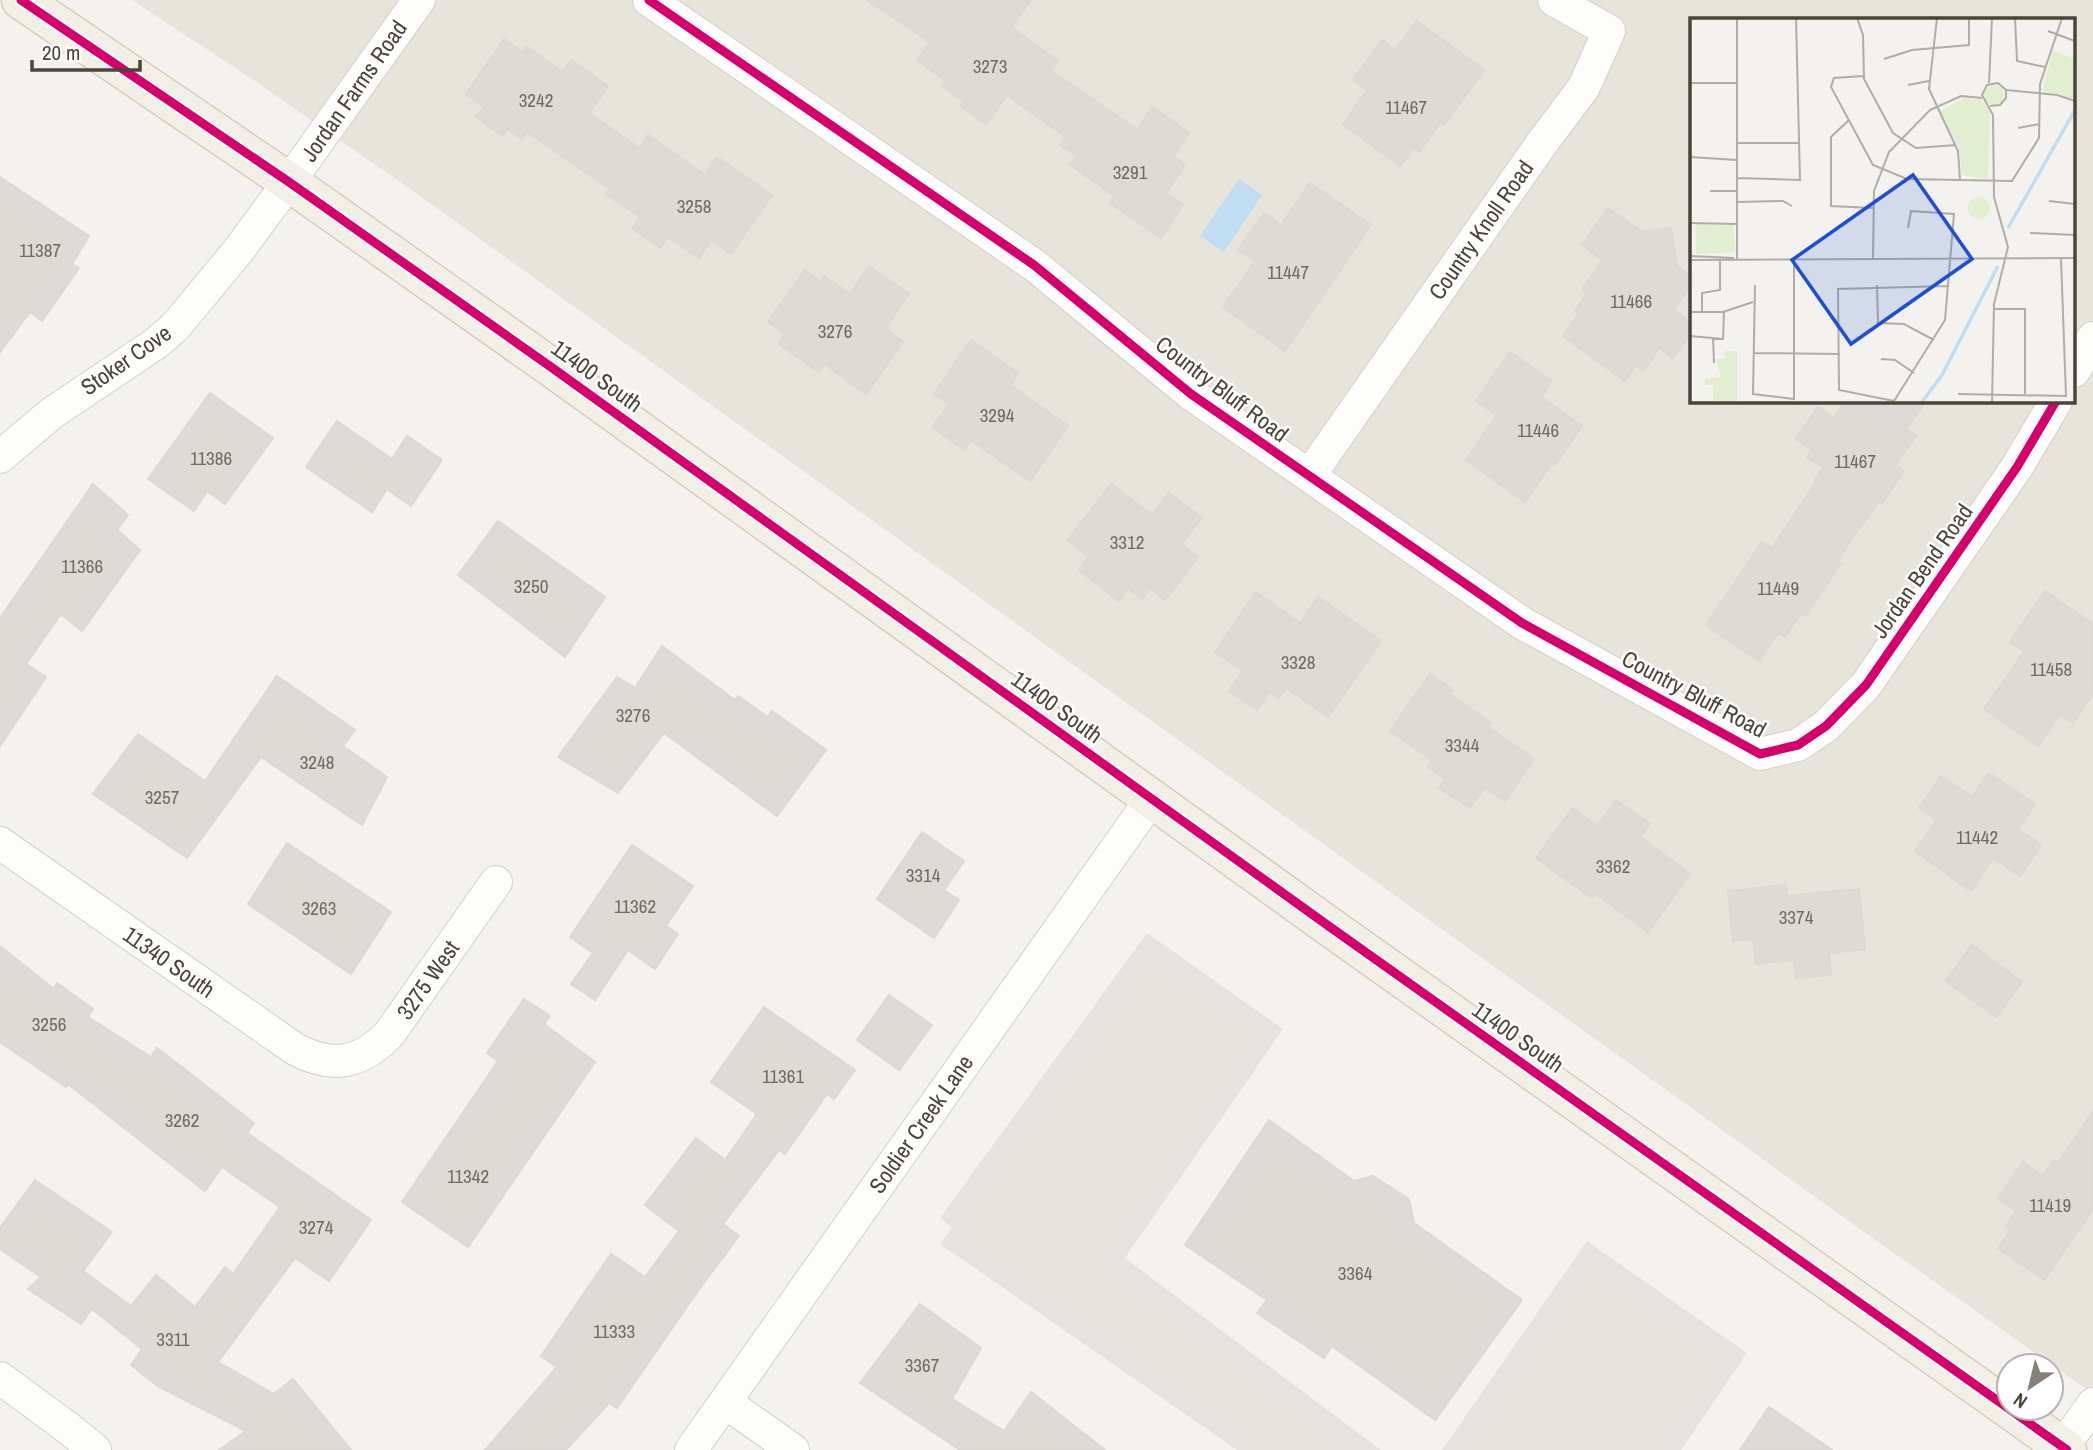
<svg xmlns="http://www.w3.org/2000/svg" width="2093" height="1450" viewBox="0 0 2093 1450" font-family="'Archivo Narrow',sans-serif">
  <rect width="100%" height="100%" fill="#f4f2ee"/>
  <!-- residential -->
  <path fill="#e7e4dc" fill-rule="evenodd" d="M132,0h1961v1394l-233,-165 -1447,-1038 -158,-110zM1692,19h382v382h-382z"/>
  <!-- parking -->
  <g fill="#e6e3df">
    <polygon points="1147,933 1283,1029 1125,1258 1381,1450 1237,1450 940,1244 952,1227 940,1218"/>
    <polygon points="1587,1241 1747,1353 1681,1450 1442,1450"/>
  </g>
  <!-- water -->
  <polygon fill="#c0ddf1" points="1239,179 1262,195 1224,252 1200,236"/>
  <!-- building -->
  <g fill="#dedbd6" stroke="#dcd9d4" stroke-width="2">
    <polygon points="867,0 1031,0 1011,27 1058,61 1051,71 1137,129 1153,107 1189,133 1173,156 1185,165 1166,193 1183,205 1161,238 1110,203 1115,196 1070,165 1077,156 1060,145 1066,137 1007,95 986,124 960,106 964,102 942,86 946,81 917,60 930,42"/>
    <polygon points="1417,21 1484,70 1444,125 1440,123 1419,152 1414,148 1400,166 1343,124 1367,90 1353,80 1382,40 1395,50"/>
    <polygon points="504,39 522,52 526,46 563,72 571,60 608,86 589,113 639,148 648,135 705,175 717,157 772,195 731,254 711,240 699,258 668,237 660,248 632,228 640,217 606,194 610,189 527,132 522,139 508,129 503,136 476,117 484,107 466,94"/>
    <polygon points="0,177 89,236 72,264 79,268 42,321 30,312 0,352"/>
    <polygon points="1310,183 1371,225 1285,351 1223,307 1255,261 1238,250 1264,213 1281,225"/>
    <polygon points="1608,208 1642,232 1671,228 1677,266 1692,277 1692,283 1674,310 1692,323 1692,331 1673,358 1659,348 1644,371 1636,365 1625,381 1563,336 1579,313 1575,311 1587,293 1582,289 1603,260 1582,245"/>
    <polygon points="869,266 909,294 885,328 903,342 866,394 825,364 819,372 778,343 785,334 768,322 805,270 820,281 824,276 850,294"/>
    <polygon points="971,340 1018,373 1010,385 1068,426 1030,481 971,440 965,450 932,427 949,404 934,394"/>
    <polygon points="1510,352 1552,381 1541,397 1582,426 1555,465 1552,463 1525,502 1466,460 1497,415 1476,401"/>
    <polygon points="210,393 273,438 225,504 207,491 194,511 148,479"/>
    <polygon points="1846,401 1926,401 1906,429 1916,436 1895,465 1904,471 1882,503 1879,501 1837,560 1841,563 1805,616 1801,613 1785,637 1778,633 1759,661 1706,625 1762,542 1772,548 1816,482 1814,481 1823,468 1807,457 1812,450 1796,439 1818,407 1834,418"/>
    <polygon points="337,421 392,459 407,436 442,460 411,506 387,489 372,512 306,467"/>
    <polygon points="93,484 128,515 117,530 140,550 82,631 61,614 26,664 46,677 0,746 0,618"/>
    <polygon points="1111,484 1152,515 1169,493 1202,518 1181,544 1198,557 1165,600 1150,588 1142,599 1128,588 1119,601 1079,570 1089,557 1068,540"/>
    <polygon points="498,521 605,597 565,657 458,575"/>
    <polygon points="2045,591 2093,624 2093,694 2073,723 2060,714 2038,746 1984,709 2024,652 2010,642"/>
    <polygon points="1256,592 1300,623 1318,597 1381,641 1328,717 1286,688 1279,698 1270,692 1257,710 1229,691 1243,671 1215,652"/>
    <polygon points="662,646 735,700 738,696 768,717 772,711 826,750 777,816 664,733 618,793 558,757 617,677 635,688"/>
    <polygon points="1430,674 1453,690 1450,694 1491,723 1488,727 1534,759 1505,801 1485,787 1470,808 1439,788 1445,779 1428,767 1432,760 1390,731"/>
    <polygon points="277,676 355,730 343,746 387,777 362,825 261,757 187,858 93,794 138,734 205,781"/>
    <polygon points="1989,773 2035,804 2018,829 2041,845 2020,876 1993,858 1971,891 1915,851 1937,820 1919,808 1941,776 1972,797"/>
    <polygon points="1616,800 1650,824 1640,837 1690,874 1648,932 1596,894 1592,898 1536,858 1573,808 1597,826"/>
    <polygon points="922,832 964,861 944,890 959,900 934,938 877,899"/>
    <polygon points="287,843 391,912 351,974 248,904"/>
    <polygon points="632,845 693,886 666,926 678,934 655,969 628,950 595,1000 571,984 593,953 570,937"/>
    <polygon points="1786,885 1787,896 1859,889 1865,949 1829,953 1831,975 1796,978 1794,960 1756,964 1753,939 1733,941 1728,891"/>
    <polygon points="1972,945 2022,982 1996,1017 1946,981"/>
    <polygon points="0,946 54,989 57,983 93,1009 88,1017 151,1057 157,1048 254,1123 247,1133 371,1220 329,1281 295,1258 218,1362 274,1394 293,1379 351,1450 219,1450 246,1431 159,1387 131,1365 142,1349 92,1309 81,1324 28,1289 41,1277 0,1249 0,1228 35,1180 112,1232 83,1271 131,1306 156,1275 195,1307 225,1267 233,1274 280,1207 222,1167 205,1191 68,1084 66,1087 0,1042"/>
    <polygon points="889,995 932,1025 899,1070 857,1040"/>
    <polygon points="524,999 550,1016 544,1024 595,1062 468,1247 402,1202 498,1061 487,1053"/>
    <polygon points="764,1007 855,1070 834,1099 827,1094 785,1154 779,1150 723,1224 739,1236 700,1288 617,1408 609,1403 566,1450 485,1450 557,1367 541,1356 611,1254 645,1277 679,1231 645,1205 696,1138 725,1160 757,1114 711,1082"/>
    <polygon points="2093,1111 2093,1209 2044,1280 1998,1248 2011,1230 2006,1226 2016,1211 1998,1199 2023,1162 2043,1176 2054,1160 2058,1163"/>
    <polygon points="1269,1120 1354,1181 1373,1176 1409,1199 1414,1223 1522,1300 1435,1420 1332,1346 1324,1358 1257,1313 1267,1300 1185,1245"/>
    <polygon points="920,1304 981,1348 952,1399 1004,1431 1031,1392 1105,1450 960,1450 860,1383"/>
    <polygon points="1769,1407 1832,1450 1740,1450"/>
  </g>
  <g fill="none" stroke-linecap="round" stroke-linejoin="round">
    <!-- street casing -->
    <g stroke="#d2d0cb" stroke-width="34">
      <g id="street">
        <polyline points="649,0 1034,265 1191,394 1522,623 1760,754 1798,745 1826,726 1866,685 2017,467 2056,401"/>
        <polyline points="2074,371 2093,338"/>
        <polyline points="0,457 52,413 155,344 175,327 238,251 289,182 419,0"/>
        <polyline points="1309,476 1542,143 1584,87 1609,31 1554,0"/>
        <path d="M0,843l295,206c37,20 66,15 95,-16l106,-151"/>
        <polyline points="0,1378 68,1428 95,1450"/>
        <polyline points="725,1402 793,1450"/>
        <polyline points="2063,1447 2093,1404"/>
        <polyline points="691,1450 1152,798"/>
      </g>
    </g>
    <!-- primary casing -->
    <g stroke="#d6cebb" stroke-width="41">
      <polyline id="primary" points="21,0 289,182 551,367 1330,927 2067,1450"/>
    </g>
    <!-- street -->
    <use href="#street" stroke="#fdfdfc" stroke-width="32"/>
    <!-- primary -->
    <use href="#primary" stroke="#f2efe6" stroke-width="38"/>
    <!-- cycleway casing -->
    <g stroke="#fff" stroke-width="13">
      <g id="cycleway">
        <polyline points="21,0 289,182 551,367 1330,927 2067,1450"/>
        <polyline points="649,0 1034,265 1191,394 1522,623 1760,754 1798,745 1826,726 1866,685 2017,467 2056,401"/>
      </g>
    </g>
    <!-- cycleway -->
    <use href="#cycleway" stroke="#d6006c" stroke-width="9"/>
  </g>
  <g text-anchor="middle" stroke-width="5" stroke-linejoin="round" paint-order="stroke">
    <!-- number labels -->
    <g font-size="19" fill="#706a61">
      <text x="990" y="73">3273</text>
      <text x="536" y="107">3242</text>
      <text x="1406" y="114">11467</text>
      <text x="1130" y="179">3291</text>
      <text x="694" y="213">3258</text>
      <text x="40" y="257">11387</text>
      <text x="1288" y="279">11447</text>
      <text x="1631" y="308">11466</text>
      <text x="835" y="338">3276</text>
      <text x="997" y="422">3294</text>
      <text x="1538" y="437">11446</text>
      <text x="211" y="465">11386</text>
      <text x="1855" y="468">11467</text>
      <text x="1127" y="549">3312</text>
      <text x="82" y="573">11366</text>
      <text x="531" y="593">3250</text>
      <text x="1778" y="595">11449</text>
      <text x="1298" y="669">3328</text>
      <text x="2051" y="676">11458</text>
      <text x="633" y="722">3276</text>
      <text x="1462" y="752">3344</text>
      <text x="317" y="769">3248</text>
      <text x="162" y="804">3257</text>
      <text x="1977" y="844">11442</text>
      <text x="1613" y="873">3362</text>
      <text x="923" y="882">3314</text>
      <text x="635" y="913">11362</text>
      <text x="319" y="915">3263</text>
      <text x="1796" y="924">3374</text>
      <text x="49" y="1031">3256</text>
      <text x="783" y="1083">11361</text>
      <text x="182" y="1127">3262</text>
      <text x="468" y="1183">11342</text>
      <text x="2050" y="1212">11419</text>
      <text x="316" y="1234">3274</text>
      <text x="1355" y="1280">3364</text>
      <text x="614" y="1338">11333</text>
      <text x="173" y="1346">3311</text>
      <text x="922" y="1372">3367</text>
    </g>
    <!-- street labels -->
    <g font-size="23" fill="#4b4439" stroke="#fff">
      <text transform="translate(354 91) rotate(-55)" y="8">Jordan Farms Road</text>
      <text transform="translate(1481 230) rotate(-55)" y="8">Country Knoll Road</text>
      <text transform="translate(126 360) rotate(-35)" y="8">Stoker Cove</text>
      <text transform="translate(597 376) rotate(36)" y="8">11400 South</text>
      <text transform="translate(1222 389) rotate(37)" y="8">Country Bluff Road</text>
      <text transform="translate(1922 571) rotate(-55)" y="8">Jordan Bend Road</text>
      <text transform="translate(1694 694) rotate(28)" y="8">Country Bluff Road</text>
      <text transform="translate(1057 707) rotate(36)" y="8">11400 South</text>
      <text transform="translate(169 962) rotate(35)" y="8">11340 South</text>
      <text transform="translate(428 980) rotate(-55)" y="8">3275 West</text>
      <text transform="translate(1518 1037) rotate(35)" y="8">11400 South</text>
      <text transform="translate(921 1124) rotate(-55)" y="8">Soldier Creek Lane</text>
    </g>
  </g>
  <!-- overview -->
  <g transform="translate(1690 18)">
    <rect width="385" height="385" fill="#f4f2ee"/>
    <path d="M363,33l22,8v40l-33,-8zM294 77a10 10 0 1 1 20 0a10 10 0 1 1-20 0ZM275,80l16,2 9,10 -2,69 -26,-4 -3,-28 -19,-36zM278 190a11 11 0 1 1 22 0a11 11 0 1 1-22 0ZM6,206l37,1 2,27 -39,2zM35,333h12v52h-24v-18h-8v-6l16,-2 -5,-18h9z" fill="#e1eecf"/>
    <path fill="none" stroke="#c0ddf1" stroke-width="3.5" d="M318,210l67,-118M231,385l21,-28 56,-109"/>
    <path fill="none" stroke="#b0aca6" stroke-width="2" d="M167,0l6,17 1,44 29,54 23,15 40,-3M247,0l-8,71 29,62 2,29M325,0l2,43 28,6M358,13l27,10M194,41l28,-9 57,-5v-27M173,58l-29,2 -3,9 42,78 34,14 105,2 27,-43 1,-54 22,-66M0,65h47M299,65l3,-65M218,67l21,-4M316,72l51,5 18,6M300,88l10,-1 6,-7v-8l-8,-7 -11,2 -5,10 11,20 1,82 14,50 -14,57 -2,99M159,102l-18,17v69l42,2M328,110l22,-4M47,125h63M0,139l47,3M47,160l63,2 -4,-162M20,173h27M359,183l26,3M47,184l46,-1 9,5M0,205l47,1M340,215l45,2M0,238l44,2M47,241v-241M0,242l385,-2M183,242l1,-69 15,-39 41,-42 31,-14 21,2M65,267l-2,109 41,5v-140M187,267l1,38 26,1 30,16M304,291h31v85M0,294h33l30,-10M12,294v-19l18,-3v-29M0,318l33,3 1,-27M23,320l1,25M63,335l87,1M191,341l14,1 19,13M268,376l108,2 -5,-137M204,383l-55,-11 -1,-101 110,-3M204,383l51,-81 9,-106 -43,-3 -3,17"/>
    <path fill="#1d4ed8" fill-opacity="0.15" stroke="#1d4ed8" stroke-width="3.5" d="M223,157l59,84 -121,85 -59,-84z"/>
    <rect width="385" height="385" fill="none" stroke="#4b4439" stroke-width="3.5"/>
  </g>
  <!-- north arrow -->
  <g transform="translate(2030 1387) rotate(215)"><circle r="33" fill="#ffffff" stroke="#b7b4b0" stroke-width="2"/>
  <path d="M0-5L12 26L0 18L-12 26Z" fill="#868178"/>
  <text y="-10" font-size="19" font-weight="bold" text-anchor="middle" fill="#4b4439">N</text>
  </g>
  <!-- scale -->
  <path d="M32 60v10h108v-10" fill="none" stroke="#4b4439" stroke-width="3.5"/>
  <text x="42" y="60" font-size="21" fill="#4b4439" stroke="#ffffff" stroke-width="5" paint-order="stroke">20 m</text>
</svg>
